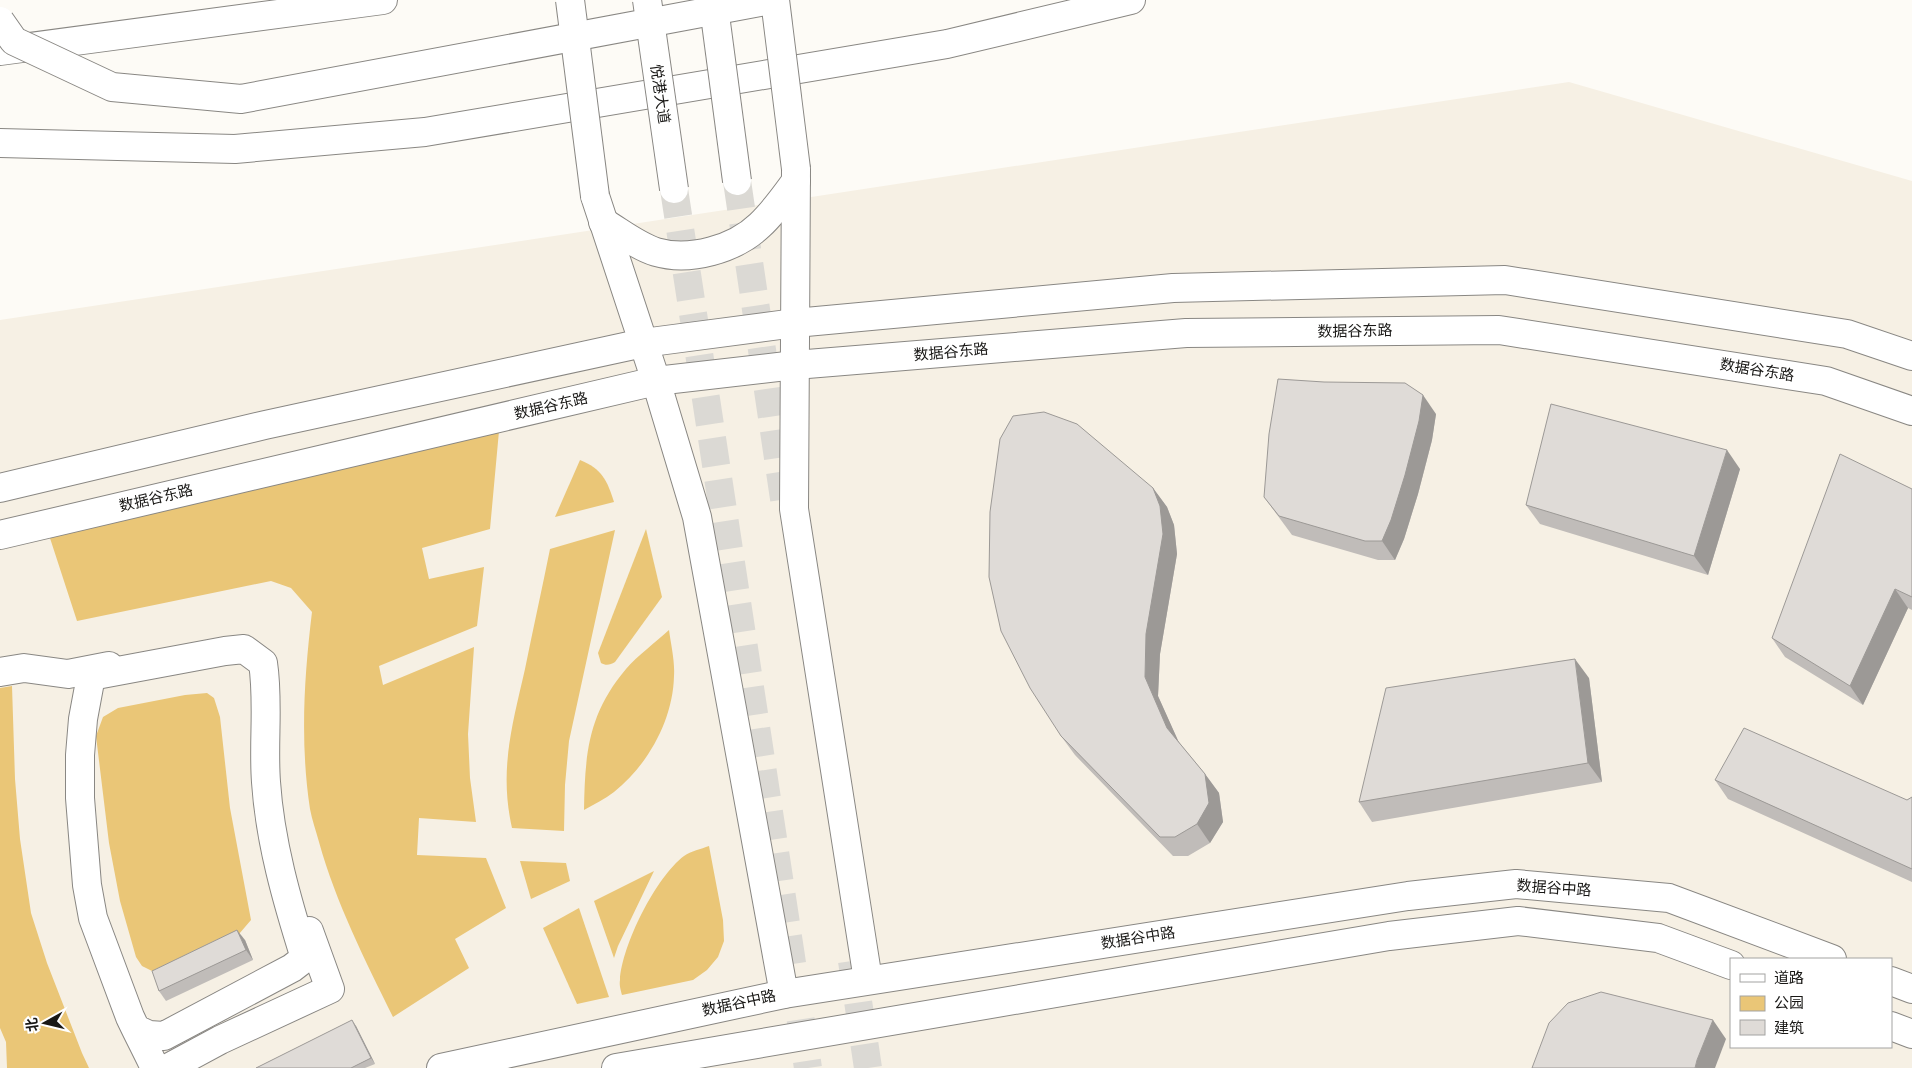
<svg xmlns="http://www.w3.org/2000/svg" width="1912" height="1068" viewBox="0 0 1912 1068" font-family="'PT Serif','Noto Sans SC',serif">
  <rect width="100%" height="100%" fill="#fdfbf6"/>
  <!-- built -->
  <path fill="#f6f0e4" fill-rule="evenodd" d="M1569,82l343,99v887h-1912v-748zM1731,959h160v88h-160z"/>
  <!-- green -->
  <g fill="#eac677">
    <path d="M499,431l-9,98 -68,19 7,31 55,-12 -7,59 -98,40 4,19 91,-38 -6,87 2,44 6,44 -57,-4 -2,37 69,3 20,50 -51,31 14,29 -76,49c-28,-57 -57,-114 -74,-175 -3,-11 -7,-22 -9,-33 -10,-66 -6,-131 2,-197l-21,-24 -20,-7 -194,40 -29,-89z"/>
    <path d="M580,460c22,9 27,20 34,42l-59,15z"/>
    <path d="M646,529l16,68 -47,65c-5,3 -9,4 -14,1l-3,-10z"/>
    <path d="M615,530l-46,211 -4,44 -1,46 -52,-3c-13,-58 0,-102 13,-159 8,-40 17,-80 25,-120z"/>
    <path d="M669,630c2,15 6,31 5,46 -1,44 -26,89 -60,116 -9,7 -20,12 -30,18 1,-56 4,-96 42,-141 12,-14 29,-26 43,-39z"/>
    <polygon points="12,686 15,779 20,839 31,913 47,963 82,1053 89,1068 7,1068 6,1042 0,1028 0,688"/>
    <polygon points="207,693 214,698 220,717 230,808 251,920 239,934 154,972 142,966 136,957 120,901 109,843 96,736 103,717 118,708 185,695"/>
    <path d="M709,846l14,74 1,21 -6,16 -11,13 -14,10 -71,15c-1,-4 -3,-10 -2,-15 2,-35 36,-103 64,-124 7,-5 17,-7 25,-10z"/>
    <polygon points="520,861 566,863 570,881 531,899"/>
    <polygon points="654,871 618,946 614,958 594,901"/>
    <polygon points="579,908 609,997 577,1004 543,928"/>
  </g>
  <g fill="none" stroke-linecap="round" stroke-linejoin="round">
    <!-- major-tunnel -->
    <g stroke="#dbd9d4" stroke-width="28" stroke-dasharray="28 14" stroke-linecap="butt">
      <polyline points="737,181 786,512"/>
      <polyline points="674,189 808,1068"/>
      <polyline points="852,961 868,1068"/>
    </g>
    <!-- minor casing -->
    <g stroke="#898783" stroke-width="30">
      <g id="minor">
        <polyline points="796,169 794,509 868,980"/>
        <polyline points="595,196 656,381 697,517 784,994"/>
        <path d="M603,222c17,10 34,24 53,30 34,10 79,-3 104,-27 14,-13 25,-29 36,-44"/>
        <polyline points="0,672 24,668 68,674 109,666"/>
        <polyline points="1891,981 1912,989"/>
        <polyline points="1891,1026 1912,1034"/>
        <path d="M136,1029l13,6 15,1 128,-68 13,-10c-18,-57 -35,-116 -39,-176 -3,-40 3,-80 -3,-119l-19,-14 -19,2 -134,25 -8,43 -3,36v43l7,87 6,33 37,99c8,17 17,34 25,51"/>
        <polyline points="168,1068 220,1040 330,989 309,931"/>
        <polyline points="441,1068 784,994 1408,896 1516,884 1669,898 1832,959"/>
        <polyline points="616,1068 1389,936 1518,921 1658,938 1731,965"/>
      </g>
    </g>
    <!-- major casing -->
    <g stroke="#898783" stroke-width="30">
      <g id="major">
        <polyline points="0,51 383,0"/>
        <polyline points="0,143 235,149 425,132 947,44 1131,0"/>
        <polyline points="0,488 265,425 643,343 795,323 1173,288 1505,280 1847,334 1912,356"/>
        <polyline points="0,535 656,381 795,365 1186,333 1499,330 1826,381 1912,411"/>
      </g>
    </g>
    <!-- minor -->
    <use href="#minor" stroke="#fff" stroke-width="28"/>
    <!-- major -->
    <use href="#major" stroke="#fff" stroke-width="28"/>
    <!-- minor-bridge casing -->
    <g stroke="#898783" stroke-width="30" stroke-linecap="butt">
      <g id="minor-bridge">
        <polyline points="570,0 595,196"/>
        <polyline points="775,0 796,169"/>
      </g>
    </g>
    <!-- major-bridge casing -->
    <g stroke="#898783" stroke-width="30" stroke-linecap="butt">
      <g id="major-bridge">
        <polyline points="647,0 674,189"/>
        <polyline points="713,0 737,181"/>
        <polyline points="0,21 14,41 112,87 241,99 771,0"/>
      </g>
    </g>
    <!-- minor-bridge -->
    <use href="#minor-bridge" stroke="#fff" stroke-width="28"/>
    <!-- major-bridge -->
    <use href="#major-bridge" stroke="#fff" stroke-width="28"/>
  </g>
  <!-- wall -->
  <g fill="#c0bcb9">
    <polygon points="1436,414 1432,440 1418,494 1404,539 1395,560 1378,560 1292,535 1264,497"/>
    <polygon points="1740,469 1708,575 1540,524 1526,505"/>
    <polygon points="1153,488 1167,507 1174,525 1177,554 1160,654 1158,696 1178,741 1205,774 1219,793 1223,822 1210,843 1188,856 1173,856 1075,755 1061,736"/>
    <polygon points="1912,489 1912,610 1908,608 1863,705 1785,657 1772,638"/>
    <polygon points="1589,678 1602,782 1372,822 1359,802"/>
    <polygon points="1715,780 1907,800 1912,797 1912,882 1728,799"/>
    <polygon points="245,940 253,960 166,1001 159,991"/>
    <polygon points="356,1026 375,1064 365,1068 256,1068"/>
  </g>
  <!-- shaded-wall -->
  <g fill="#9c9996">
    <polygon points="1423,395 1436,414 1432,440 1418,494 1404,539 1395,560 1382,541"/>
    <polygon points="1727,450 1740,469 1708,575 1694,556"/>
    <polygon points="1153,488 1167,507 1174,525 1177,554 1160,654 1158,696 1181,747 1167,728 1145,677 1146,634"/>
    <polygon points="1895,589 1908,608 1863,705 1850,686"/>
    <polygon points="1575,659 1589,678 1602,782 1588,763"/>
    <polygon points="1205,774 1219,793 1223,822 1210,843 1197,824"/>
    <polygon points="237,930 245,940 253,960 246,950"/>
    <polygon points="352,1020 356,1026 375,1064 371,1058"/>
    <polygon points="1713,1020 1726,1039 1715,1068 1695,1068 1697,1060"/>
  </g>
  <!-- building -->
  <g fill="#dfdbd7" stroke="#9c9996">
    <polygon points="1278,379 1324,382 1405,383 1423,395 1419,421 1405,475 1391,520 1382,541 1365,541 1279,516 1264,497 1269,434"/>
    <polygon points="1551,404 1727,450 1694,556 1526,505"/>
    <polygon points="1044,412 1077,424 1153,488 1160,506 1163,534 1146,634 1145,677 1167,728 1205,774 1209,803 1197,824 1175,837 1160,837 1061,736 1030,688 1001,631 989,577 990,512 1000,439 1013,416"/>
    <polygon points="1840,454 1912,489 1912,597 1895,589 1850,686 1772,638"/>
    <polygon points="1575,659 1588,763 1359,802 1386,688"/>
    <polygon points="1744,728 1907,800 1912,797 1912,869 1715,780"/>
    <polygon points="237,930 246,950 159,991 152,971"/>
    <polygon points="1601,992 1713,1020 1697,1060 1695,1068 1532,1068 1549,1023 1568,1003"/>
    <polygon points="352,1020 371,1058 351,1068 256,1068"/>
  </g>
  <g text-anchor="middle" stroke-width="4" stroke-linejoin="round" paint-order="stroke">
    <!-- street labels -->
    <g font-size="15" fill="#191816" stroke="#fff">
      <text transform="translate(660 94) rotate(82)" y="5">悦港大道</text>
      <text transform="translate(1355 331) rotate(-1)" y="5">数据谷东路</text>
      <text transform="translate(951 352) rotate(-5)" y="5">数据谷东路</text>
      <text transform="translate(1757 370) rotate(9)" y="5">数据谷东路</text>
      <text transform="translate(551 406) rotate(-13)" y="5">数据谷东路</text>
      <text transform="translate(156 498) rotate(-13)" y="5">数据谷东路</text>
      <text transform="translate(1554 888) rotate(4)" y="5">数据谷中路</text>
      <text transform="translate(1138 938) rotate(-9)" y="5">数据谷中路</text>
      <text transform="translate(739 1003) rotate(-12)" y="5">数据谷中路</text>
    </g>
  </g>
  <!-- legend -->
  <rect x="1730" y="958" width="162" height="90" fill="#ffffff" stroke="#a3a3a2"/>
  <rect x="1740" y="974" width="25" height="8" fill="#ffffff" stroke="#a3a3a2"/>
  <text x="1774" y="983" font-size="15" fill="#191816">道路</text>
  <rect x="1740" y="996" width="25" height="15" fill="#eac677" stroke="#a3a3a2"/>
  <text x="1774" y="1008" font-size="15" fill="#191816">公园</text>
  <rect x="1740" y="1020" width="25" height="15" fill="#dfdbd7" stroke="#a3a3a2"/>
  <text x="1774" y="1033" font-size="15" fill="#191816">建筑</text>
  <!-- north arrow -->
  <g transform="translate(45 1023) rotate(262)" stroke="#ffffff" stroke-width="4" paint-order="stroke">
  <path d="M0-4L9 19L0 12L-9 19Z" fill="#191816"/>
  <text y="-8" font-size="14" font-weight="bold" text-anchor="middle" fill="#191816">北</text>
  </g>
</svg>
